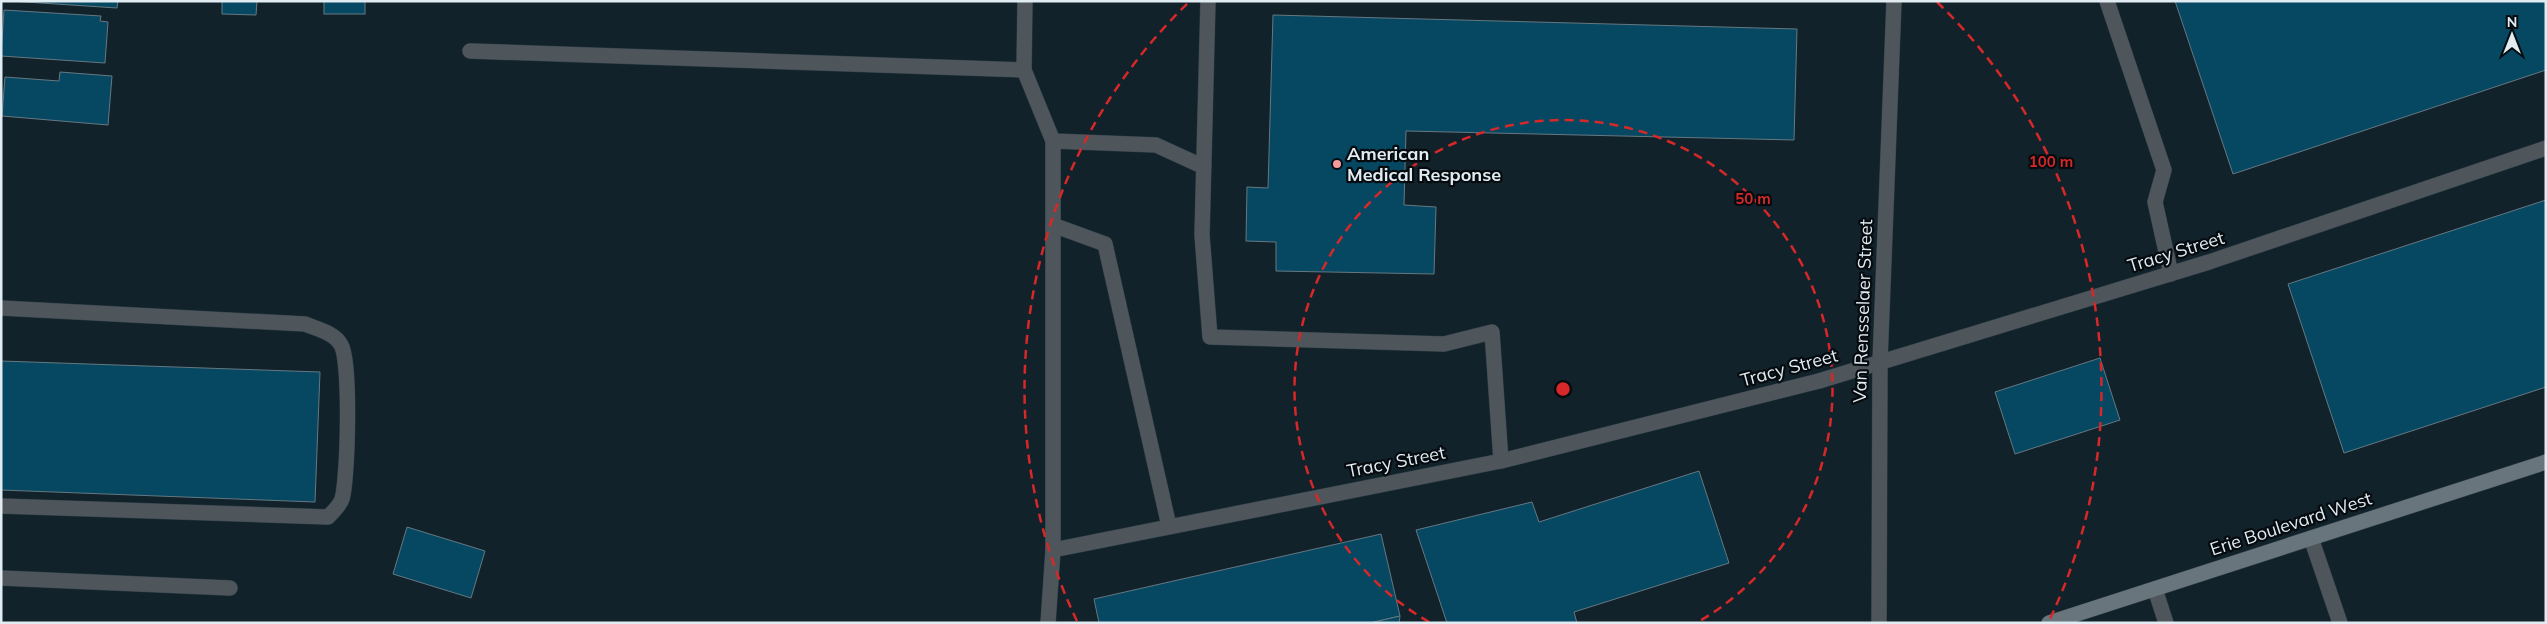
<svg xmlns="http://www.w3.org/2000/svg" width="2547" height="624" viewBox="0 0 2547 624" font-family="Mulish,sans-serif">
  <rect width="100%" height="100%" fill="#12222b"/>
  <!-- building -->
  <g fill="#064862" stroke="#657882">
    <polygon points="10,1 118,1 117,8"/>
    <polygon points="222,1 257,1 256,15 222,14"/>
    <rect x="324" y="1" width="41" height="13"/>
    <polygon points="2175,1 2546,1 2546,70 2233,174"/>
    <polygon points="4,10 101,16 100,21 108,22 105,63 1,56"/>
    <polygon points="1273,15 1797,29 1794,140 1406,131 1404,205 1436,207 1434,274 1276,271 1276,242 1246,241 1247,187 1268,188"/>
    <polygon points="60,72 112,76 108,125 2,116 5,77 59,81"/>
    <polygon points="2546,200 2546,387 2344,453 2288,284"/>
    <polygon points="2100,358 2120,420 2015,454 1995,392"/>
    <polygon points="1,361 320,372 315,502 1,490"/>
    <polygon points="1699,471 1729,563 1574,612 1577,623 1447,623 1416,530 1532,502 1539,522"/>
    <polygon points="407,527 485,551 471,598 393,574"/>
    <polygon points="1381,534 1400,616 1370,623 1099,623 1094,599"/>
    <polygon points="1400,616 1399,623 1370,623"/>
  </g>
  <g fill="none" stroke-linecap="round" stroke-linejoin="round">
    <!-- service casing -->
    <g stroke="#2f3e47" stroke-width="16">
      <g id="service">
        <polyline points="1025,1 1024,70 1053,141 1053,550 1048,623"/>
        <polyline points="1208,1 1202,235 1210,337 1444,344 1492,332 1501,461"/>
        <polyline points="2107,1 2164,170 2155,202 2171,274"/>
        <polyline points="470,51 1024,70"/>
        <polyline points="1053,141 1156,145 1204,167"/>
        <polyline points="1053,225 1105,244 1169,526"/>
        <path d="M1,308l304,16c12,5 30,9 36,21 10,16 7,134 1,154 -2,6 -9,13 -14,18l-327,-11"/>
        <polyline points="2311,538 2340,623"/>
        <polyline points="1,578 230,588"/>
        <polyline points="2155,589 2166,623"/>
      </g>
    </g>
    <!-- minor casing -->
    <g stroke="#2f3e47" stroke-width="16">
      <polyline id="minor" points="1053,550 1501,461 1819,381 2209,262 2546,148"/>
    </g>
    <!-- tertiary casing -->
    <g stroke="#2f3e47" stroke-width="16">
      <polyline id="tertiary" points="1879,623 1880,362 1894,1"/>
    </g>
    <!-- secondary casing -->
    <g stroke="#2f3e47" stroke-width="16">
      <polyline id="secondary" points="2049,623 2546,462"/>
    </g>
    <!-- service -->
    <use href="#service" stroke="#4e565b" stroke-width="15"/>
    <!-- minor -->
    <use href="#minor" stroke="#4e565b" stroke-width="15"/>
    <!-- tertiary -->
    <use href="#tertiary" stroke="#4e565b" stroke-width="15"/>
    <!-- secondary -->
    <use href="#secondary" stroke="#68757c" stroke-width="15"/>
  </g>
  <!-- distance rings -->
  <g fill="none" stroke="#d62828" stroke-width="2.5" stroke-dasharray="9 6">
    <path d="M1429 622A269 269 0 1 1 1698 622"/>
    <path d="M1077 621A538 538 0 0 1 1189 2M1937 2A538 538 0 0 1 2049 621"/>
  </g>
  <!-- markers -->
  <circle fill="#f59b9b" stroke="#050b0f" stroke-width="2" cx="1337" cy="164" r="5"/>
  <g text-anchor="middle" stroke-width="4.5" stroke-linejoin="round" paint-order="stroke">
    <!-- poi labels -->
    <g font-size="18" font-weight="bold" fill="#e1ecf2" stroke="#050b0f" text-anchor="start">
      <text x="1347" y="160">American<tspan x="1347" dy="21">Medical Response</tspan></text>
    </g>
    <!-- street labels -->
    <g font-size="18" fill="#e1ecf2" stroke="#050b0f">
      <text transform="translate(2176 252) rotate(-17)" y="6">Tracy Street</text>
      <text transform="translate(1863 311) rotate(-88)" y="6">Van Rensselaer Street</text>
      <text transform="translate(1789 368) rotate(-15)" y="6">Tracy Street</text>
      <text transform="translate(1396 462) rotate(-11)" y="6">Tracy Street</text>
      <text transform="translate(2291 524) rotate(-18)" y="6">Erie Boulevard West</text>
    </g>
  </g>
  <circle cx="1563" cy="389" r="8" fill="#d62828" stroke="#050b0f" stroke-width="2.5"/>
  <g font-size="15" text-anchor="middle" font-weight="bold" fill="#d62828" stroke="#050b0f" stroke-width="4.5" stroke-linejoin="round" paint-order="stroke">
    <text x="2051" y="167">100 m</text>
    <text x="1753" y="204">50 m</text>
  </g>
  <!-- border -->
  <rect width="2547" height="624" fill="none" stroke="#e1ecf2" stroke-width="5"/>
  <!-- north arrow -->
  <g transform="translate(2512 35)" stroke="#050b0f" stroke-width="4" paint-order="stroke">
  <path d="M0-4L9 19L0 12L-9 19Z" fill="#e1ecf2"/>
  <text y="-8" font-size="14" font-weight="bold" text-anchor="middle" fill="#e1ecf2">N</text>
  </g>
</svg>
